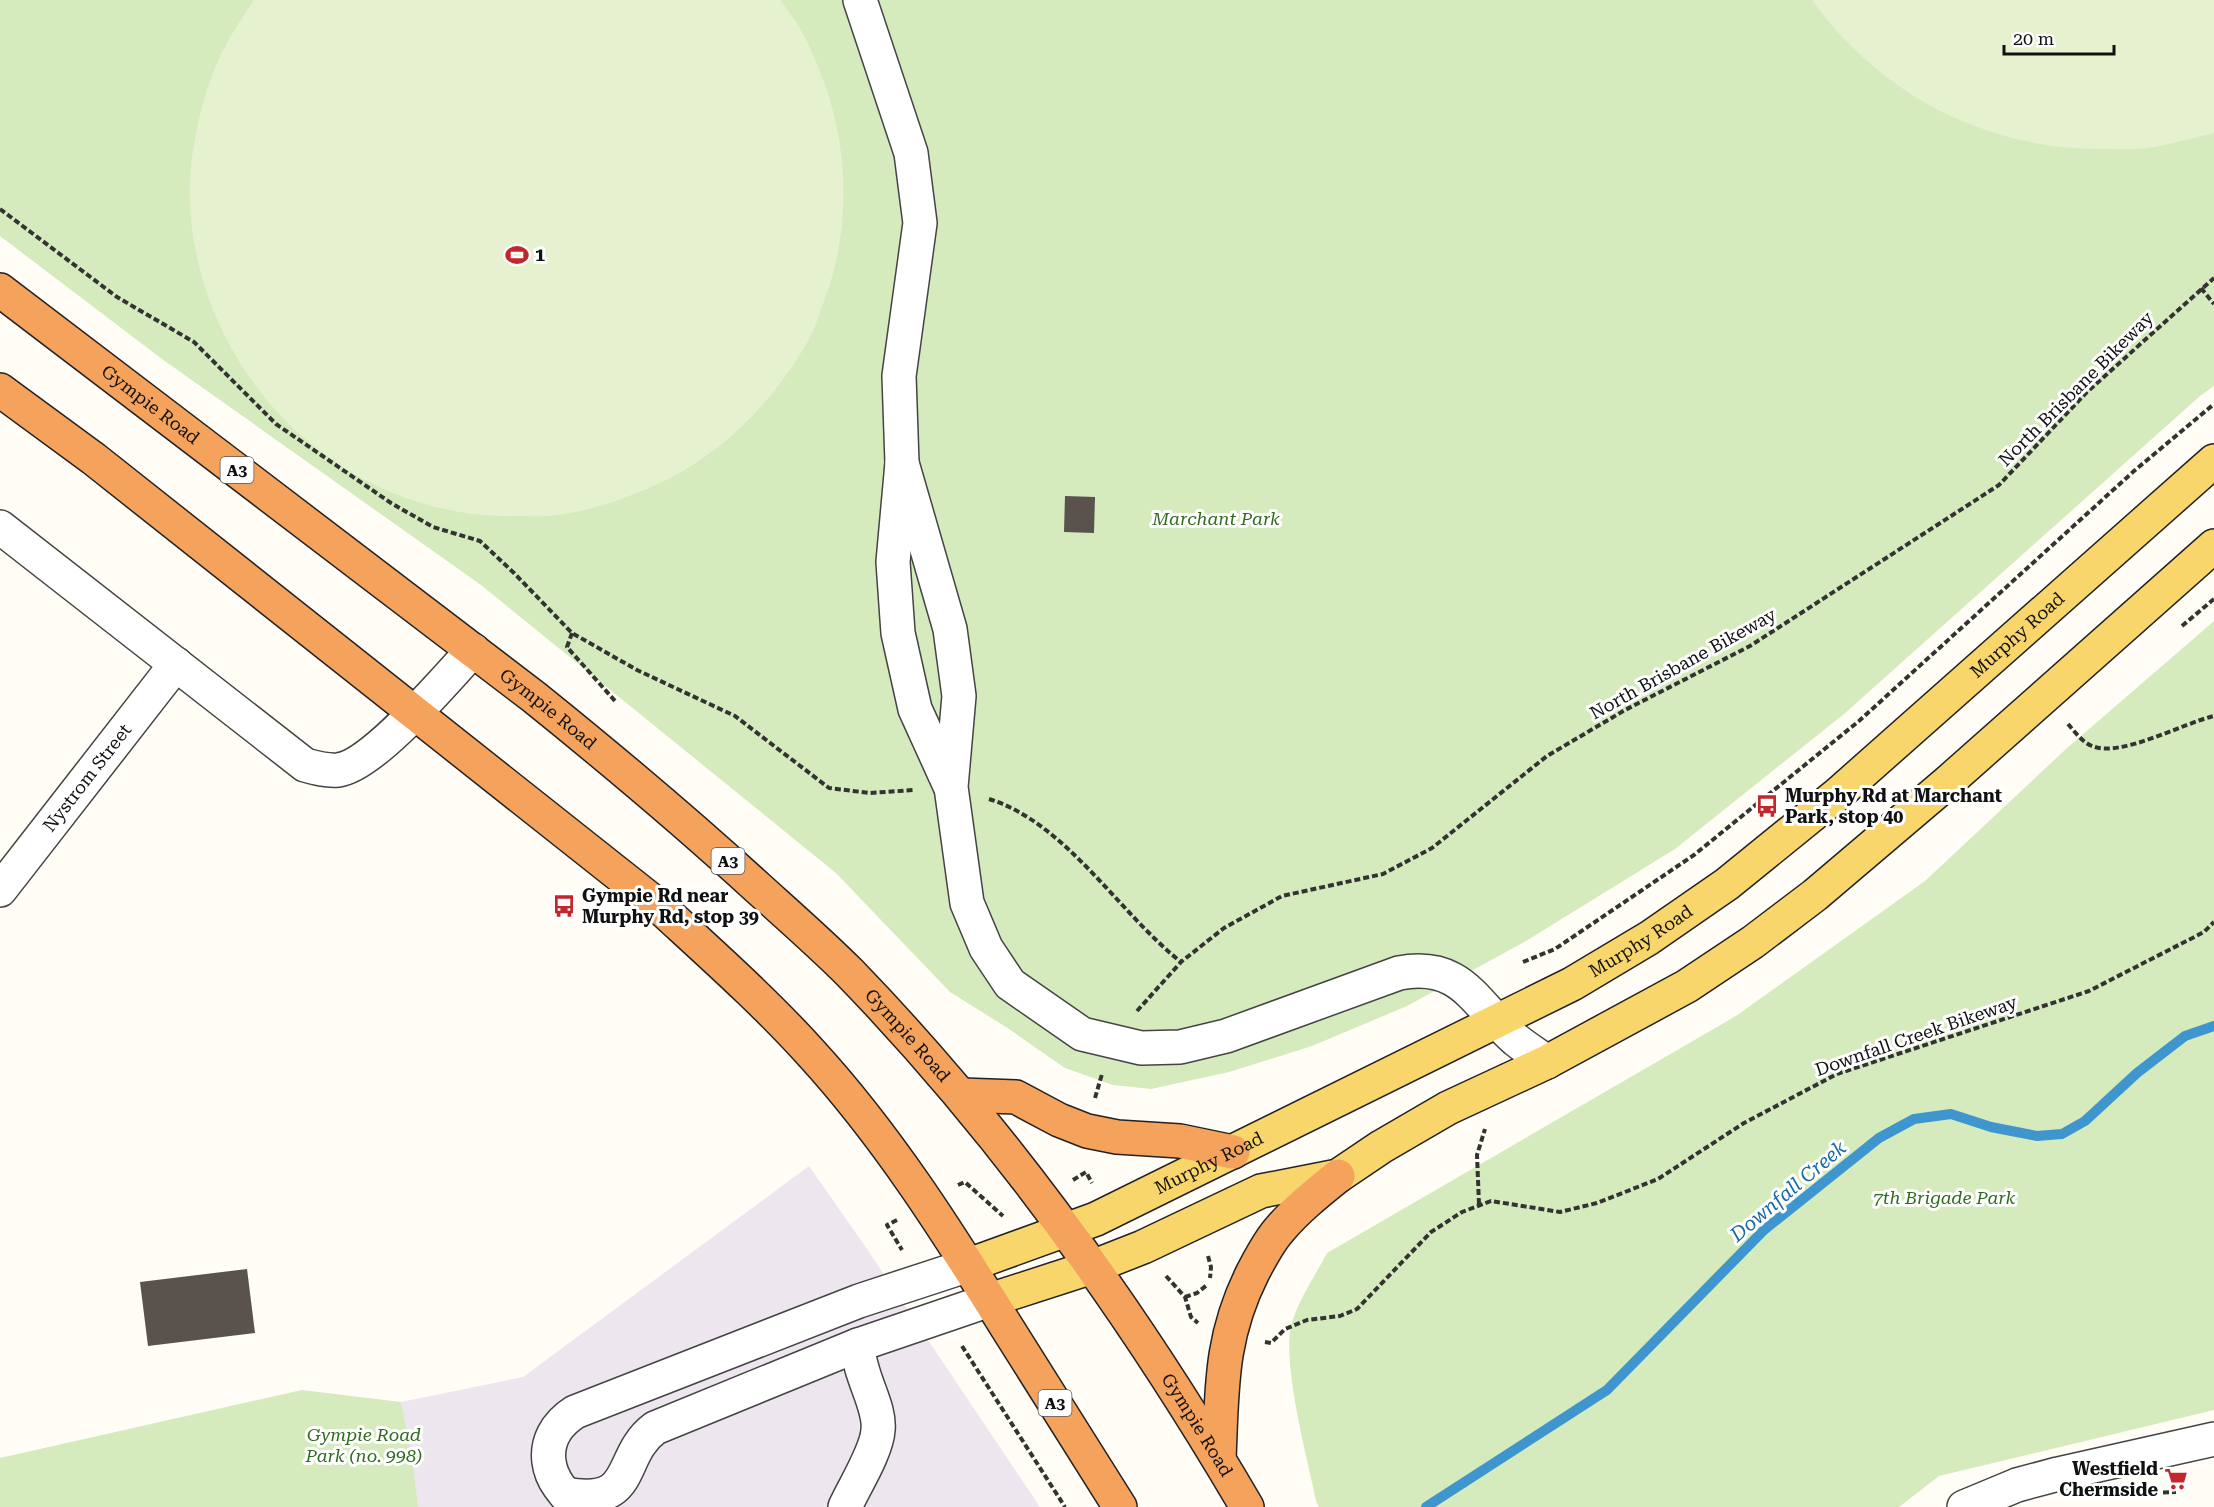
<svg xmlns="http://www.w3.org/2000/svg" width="2214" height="1507" viewBox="0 0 2214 1507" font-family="'Roboto Serif',serif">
  <rect width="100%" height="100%" fill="#fffdf5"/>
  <!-- industrial -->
  <polygon fill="#eee6ef" points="809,1166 867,1249 1040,1507 417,1507 401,1402 523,1377"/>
  <!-- green -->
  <g fill="#d5ebbd">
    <polygon points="0,0 2214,0 2214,386 2200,396 1844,714 1675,849 1526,941 1407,1006 1312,1046 1229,1072 1151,1089 1113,1085 1065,1068 1006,1027 950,992 836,873 481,585 162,359 0,236"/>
    <path d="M2214,621v789l-275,66 -40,31h-580l-3,-6c-8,-41 -37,-145 -23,-182 8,-23 23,-45 34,-66l409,-237 189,-135 141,-132z"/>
    <polygon points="302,1390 401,1402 412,1456 418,1507 0,1507 0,1458"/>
  </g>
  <!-- pitch -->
  <g fill="#e6f2cf">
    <path d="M254,0h526c7,10 15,19 21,30 6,10 10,21 15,32 33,75 37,163 8,239 -5,13 -9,28 -16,40 -36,63 -88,116 -155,145 -31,14 -63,25 -97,29 -11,2 -24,1 -36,1 -131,4 -249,-75 -302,-195 -21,-47 -32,-102 -27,-154 4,-39 17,-91 36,-124 8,-15 18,-29 27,-43z"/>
    <path d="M1812,0h402v133c-22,5 -45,12 -67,15 -12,2 -25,1 -37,1 -118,3 -229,-52 -298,-149z"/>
  </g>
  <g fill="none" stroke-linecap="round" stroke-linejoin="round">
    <!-- stream -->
    <polyline stroke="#3f96cf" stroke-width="10" points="1426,1507 1607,1390 1764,1230 1879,1138 1914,1119 1951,1114 1991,1127 2037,1136 2062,1134 2085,1121 2137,1073 2185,1036 2214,1026"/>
  </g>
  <!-- building -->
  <g fill="#5a524d">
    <polygon points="1065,496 1095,497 1094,533 1064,532"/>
    <polygon points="247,1269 255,1333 148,1346 140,1282"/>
  </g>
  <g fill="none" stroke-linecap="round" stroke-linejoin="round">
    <!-- minor casing -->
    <g stroke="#444" stroke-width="36">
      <g id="minor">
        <polyline points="860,0 911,153 920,223 899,376 902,463 893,562 898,633 915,709 950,786"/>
        <path d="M902,463l48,166 9,67 -8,91 16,116 19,45 24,36 72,50 59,14 39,-1 46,-11 173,-63c64,-12 76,32 117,67 10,8 21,15 31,22"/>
        <path d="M0,527l305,238c11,3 22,6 33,5 35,-4 109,-92 135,-120"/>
        <path id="s1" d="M0,890l176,-226"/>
        <path d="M565,1494c74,13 51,-37 90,-66l203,-83 132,-45"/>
        <path d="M582,1507c-38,-22 -48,-69 -7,-95l284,-111 110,-36"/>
        <path d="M845,1507c9,-20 32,-56 33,-77 3,-24 -20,-55 -20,-85"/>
        <polyline points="1964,1507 2017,1485 2058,1474 2214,1439"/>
      </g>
    </g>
    <!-- major casing -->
    <g stroke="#222" stroke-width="36">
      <g id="major">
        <path id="s2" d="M969,1265l127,-46 476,-235 77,-46 78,-54 111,-90 376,-333"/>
        <polyline points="990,1300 1092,1267 1143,1247 1261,1191 1338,1176 1381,1147 1448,1108 1547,1062 1687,986 1753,942 1815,895 1948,782 2214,546"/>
      </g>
    </g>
    <!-- highway casing -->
    <g stroke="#222" stroke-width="36">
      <g id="highway">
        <path id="s3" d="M0,290l534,407c77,62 152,125 224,191 31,28 63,56 92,85 155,160 285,343 397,534"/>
        <path d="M0,390l94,69 567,449c51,47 104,94 150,145 76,83 136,178 195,273 38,61 76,121 114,181"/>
        <polyline points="962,1095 1016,1097 1059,1120 1087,1131 1117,1137 1180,1141 1233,1152"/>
        <path d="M1219,1459c3,-70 1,-122 34,-187 8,-15 16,-31 27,-43 17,-20 37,-36 58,-53"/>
      </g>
    </g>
    <!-- path -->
    <g stroke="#333" stroke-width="4" stroke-dasharray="6 3" stroke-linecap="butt">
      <polyline points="0,209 117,297 194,342 276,424 391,503 433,527 480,541 514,573 572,633 637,670 735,716 829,788 870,793 914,790"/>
      <polyline points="2201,288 2214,304"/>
      <polyline points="2182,626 2214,599"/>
      <polyline points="572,633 567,647 615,701"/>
      <path d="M2068,724c7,8 14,18 24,22 29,12 91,-23 122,-30"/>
      <path d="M989,799c77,24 129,113 192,163"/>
      <polyline points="1523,962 1555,949 1694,855 1859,721 2134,471 2214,404"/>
      <polyline points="1137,1011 1181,962 1224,928 1282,896 1383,874 1432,848 1547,756 1625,710 1750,646 1999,485 2087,392 2214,278"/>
      <polyline points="1095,1098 1102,1074"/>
      <polyline points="1073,1180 1086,1172 1092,1183"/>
      <polyline points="958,1185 965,1182 1003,1216"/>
      <polyline points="1479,1204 1477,1155 1485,1129"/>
      <polyline points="897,1220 887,1225 902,1250"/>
      <polyline points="1208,1256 1211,1267 1210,1278"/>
      <polyline points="1166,1276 1185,1297 1191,1317 1198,1323"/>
      <polyline points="1185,1297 1197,1293 1207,1285"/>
      <polyline points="1265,1342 1271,1343 1285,1329 1307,1320 1340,1316 1357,1309 1431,1232 1462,1212 1491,1201 1560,1212 1597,1203 1658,1179 1744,1123 1837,1074 2089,991 2204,932 2214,922"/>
      <polyline points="962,1346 1065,1507"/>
      <polyline points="2145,1493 2176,1492"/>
    </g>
    <!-- minor -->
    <use href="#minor" stroke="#fff" stroke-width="33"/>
    <!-- major -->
    <use href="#major" stroke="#f9d66b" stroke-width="33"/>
    <!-- highway -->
    <use href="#highway" stroke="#f5a25d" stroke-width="33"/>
  </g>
  <!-- icons -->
  <defs>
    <g id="stadium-bare" transform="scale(1.8)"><path d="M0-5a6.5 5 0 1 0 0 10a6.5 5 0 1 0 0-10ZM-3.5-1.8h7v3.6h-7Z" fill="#c4262e" stroke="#fff" stroke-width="2.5" paint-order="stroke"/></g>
    <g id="bus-bare" transform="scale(1.8)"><path d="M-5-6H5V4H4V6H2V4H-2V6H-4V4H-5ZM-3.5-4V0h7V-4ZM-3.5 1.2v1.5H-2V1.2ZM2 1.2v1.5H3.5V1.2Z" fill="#c4262e" stroke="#fff" stroke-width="2.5" paint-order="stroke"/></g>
    <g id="supermarket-bare" transform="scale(1.8)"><path d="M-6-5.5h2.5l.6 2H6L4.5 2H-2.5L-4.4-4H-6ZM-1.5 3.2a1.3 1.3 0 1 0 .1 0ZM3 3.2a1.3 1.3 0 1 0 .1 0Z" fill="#c4262e" stroke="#fff" stroke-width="2.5" paint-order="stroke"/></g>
  </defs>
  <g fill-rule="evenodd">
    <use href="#stadium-bare" x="517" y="255"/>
    <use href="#bus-bare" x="1767" y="806"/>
    <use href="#bus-bare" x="564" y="906"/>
    <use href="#supermarket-bare" x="2176" y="1479"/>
  </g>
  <g text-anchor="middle" stroke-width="6" stroke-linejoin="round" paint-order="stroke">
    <!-- shield labels -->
    <g fill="#fff" stroke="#585858" stroke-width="1.5">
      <rect x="220.5" y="457" width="33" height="26" rx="4.5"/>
      <rect x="711.5" y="848" width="33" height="26" rx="4.5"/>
      <rect x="1038.5" y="1390" width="33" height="26" rx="4.5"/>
    </g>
    <g font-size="16" font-weight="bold" fill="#111">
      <text x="237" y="476">A3</text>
      <text x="728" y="867">A3</text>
      <text x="1055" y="1409">A3</text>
    </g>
    <!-- poi labels -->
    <g font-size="18" font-weight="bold" fill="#111" stroke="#fff" text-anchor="start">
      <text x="535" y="261">1</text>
      <text x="1785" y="802">Murphy Rd at Marchant<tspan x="1785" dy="21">Park, stop 40</tspan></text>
      <text x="582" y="902">Gympie Rd near<tspan x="582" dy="21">Murphy Rd, stop 39</tspan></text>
      <text x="2158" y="1475" text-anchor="end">Westfield<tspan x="2158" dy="21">Chermside</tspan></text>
    </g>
    <!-- street labels -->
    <g font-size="18" fill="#111" stroke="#fff">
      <text transform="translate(2076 389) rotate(-45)" y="6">North Brisbane Bikeway</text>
      <text dy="6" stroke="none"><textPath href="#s3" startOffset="189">Gympie Road</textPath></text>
      <text dy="6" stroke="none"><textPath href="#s2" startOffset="1233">Murphy Road</textPath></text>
      <text transform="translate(1683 664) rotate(-29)" y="6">North Brisbane Bikeway</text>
      <text dy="6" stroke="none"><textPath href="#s3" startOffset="690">Gympie Road</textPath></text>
      <text dy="6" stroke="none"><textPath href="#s1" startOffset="142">Nystrom Street</textPath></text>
      <text dy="6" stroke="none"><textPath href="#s2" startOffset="747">Murphy Road</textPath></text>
      <text dy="6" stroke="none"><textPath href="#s3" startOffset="1176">Gympie Road</textPath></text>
      <text transform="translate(1916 1036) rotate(-19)" y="6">Downfall Creek Bikeway</text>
      <text dy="6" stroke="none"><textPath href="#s2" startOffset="261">Murphy Road</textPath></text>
      <text dy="6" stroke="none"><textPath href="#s3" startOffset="1662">Gympie Road</textPath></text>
    </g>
    <!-- park labels -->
    <g font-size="18" font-style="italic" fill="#2f6b1f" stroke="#fff">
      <text x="1216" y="525">Marchant Park</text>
      <text x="1944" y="1204">7th Brigade Park</text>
      <text x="364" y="1441">Gympie Road<tspan x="364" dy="21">Park (no. 998)</tspan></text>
    </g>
    <!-- water labels -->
    <g font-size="20" font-style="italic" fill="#1768a6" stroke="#fff">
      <text transform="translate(1788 1191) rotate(-40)" y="7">Downfall Creek</text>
    </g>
  </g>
  <!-- scale -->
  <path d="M2004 45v9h110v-9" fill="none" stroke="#111111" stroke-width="3"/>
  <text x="2013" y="45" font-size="18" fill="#111111" stroke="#ffffff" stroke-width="4.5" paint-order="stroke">20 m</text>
</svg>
